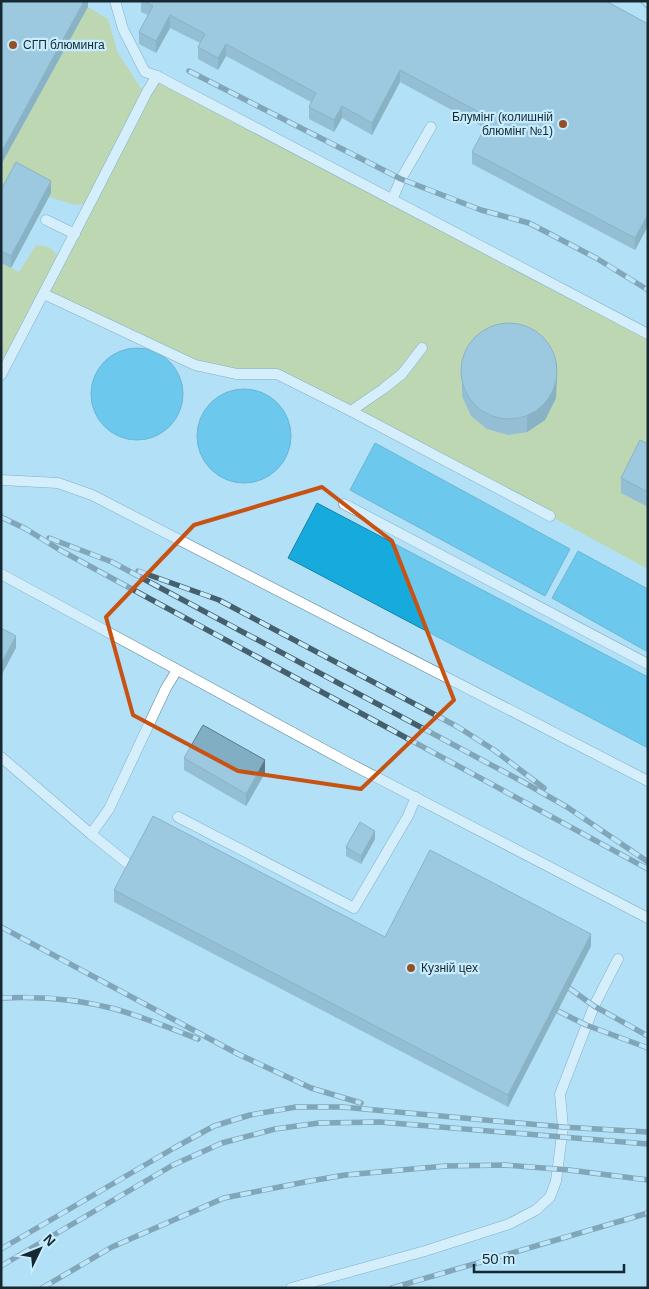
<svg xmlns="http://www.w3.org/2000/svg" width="649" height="1289" viewBox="0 0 649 1289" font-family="Helvetica,sans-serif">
  <rect width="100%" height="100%" fill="#b2e0f7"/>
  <!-- green -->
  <polygon fill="#cccc61" points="88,7 108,19 118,53 141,88 147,91 158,76 648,334 648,569 550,516 277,374 195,365 44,294 1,375 1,263 19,272 36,245 49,247 61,258 86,204 75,205 49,197 1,202 1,165"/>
  <!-- water -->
  <g fill="#17aadd" stroke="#1783a9">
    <circle cx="137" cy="394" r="46"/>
    <circle cx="244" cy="436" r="47"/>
    <polygon points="375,443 570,549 545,596 350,490"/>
    <polygon points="317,503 648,677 648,748 288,558"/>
    <polygon points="578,551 648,589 648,652 552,598"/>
  </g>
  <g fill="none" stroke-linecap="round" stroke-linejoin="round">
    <!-- service casing -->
    <g stroke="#487488" stroke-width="11">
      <g id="service">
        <polyline points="115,1 123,29 145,72 157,76"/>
        <polyline points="392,200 401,179 431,127"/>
        <polyline points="46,220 75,234"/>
        <polyline points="44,294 195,365 237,374 277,374 351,411 550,516"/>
        <path d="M1,375c49,-94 98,-188 146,-283l10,-16 491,258"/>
        <polyline points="351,411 383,389 402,374 422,348"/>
        <polyline points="1,480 58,483 92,495 648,781"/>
        <polyline points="344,504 648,664"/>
        <polyline points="1,574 347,762 648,918"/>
        <polyline points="1,757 91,834 132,867"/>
        <polyline points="178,817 354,908 408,816 416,797"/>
        <polyline points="91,834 109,809 166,688 177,670"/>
        <polyline points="291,1288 425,1251 509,1224 536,1210 550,1197 556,1181 563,1127 560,1094 594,1006 618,959"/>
      </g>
    </g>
    <!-- service -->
    <use href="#service" stroke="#fff" stroke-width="10"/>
    <!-- rail casing -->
    <g stroke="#455f6c" stroke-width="5.5">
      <g id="rail">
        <polyline points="643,1 648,6"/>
        <polyline points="189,71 401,179 481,210 529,223 596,258 648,290"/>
        <polyline points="1,517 26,529 60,550 648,869"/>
        <polyline points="49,538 112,562 525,783 567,807 648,862"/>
        <polyline points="138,571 219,600 458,727 494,750 544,788"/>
        <polyline points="1,927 238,1054 311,1088 361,1103"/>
        <polyline points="569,988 594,1006 648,1036"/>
        <path d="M1,998c38,-2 77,1 114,11 28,8 55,19 83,30"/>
        <polyline points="558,1011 586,1025 648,1048"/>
        <polyline points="1,1249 174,1148 214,1126 250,1115 296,1107 342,1107 563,1127 648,1132"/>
        <polyline points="1,1266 173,1165 222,1143 275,1129 319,1123 380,1122 648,1144"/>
        <polyline points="42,1288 112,1247 224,1198 310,1181 345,1175 446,1166 505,1165 569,1170 648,1180"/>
        <polyline points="392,1288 648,1213"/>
      </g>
    </g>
    <!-- rail -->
    <use href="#rail" stroke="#c7ecfe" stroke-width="4" stroke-dasharray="11" stroke-linecap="butt"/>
  </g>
  <!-- wall -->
  <g fill="#6f96a8">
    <polygon points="141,1 606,1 648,24 648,226 635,250 472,164 472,152 485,128 400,82 372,135 342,118 334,132 309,119 309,107 311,102 226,56 218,70 198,59 198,47 200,43 170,28 156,53 139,44 139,32 148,15 141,12"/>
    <polygon points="1,190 51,193 11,268 1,263"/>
    <polygon points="462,363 557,378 556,398 545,420 527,432 508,435 487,429 471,416 462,396"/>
    <polygon points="648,444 648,507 621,493 621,478"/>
    <polygon points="184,758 265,773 246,806 184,770"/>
    <polygon points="375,839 361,864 346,856 346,847"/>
    <polygon points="114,890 385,937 591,946 508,1107 114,902"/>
  </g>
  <!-- shaded-wall -->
  <g fill="#5a7a88">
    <polygon points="84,1 88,1 88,7 1,165 1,153"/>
    <polygon points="170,15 170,28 156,53 156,41"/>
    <polygon points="226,44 226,56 218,70 218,58"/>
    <polygon points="400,70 400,82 372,135 372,123"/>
    <polygon points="342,106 342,118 334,132 334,120"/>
    <polygon points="51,181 51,193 11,268 11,256"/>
    <polygon points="648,214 648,226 635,250 635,238"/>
    <polygon points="557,362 556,398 545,420 527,432 527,416"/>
    <polygon points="16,636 16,648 1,676 1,664"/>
    <polygon points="265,760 265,773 246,806 246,794"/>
    <polygon points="375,831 375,839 361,864 361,856"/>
    <polygon points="591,934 591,946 508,1107 508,1095"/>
  </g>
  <!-- building -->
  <g fill="#81aec3" stroke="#5a7a88">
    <polygon points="1,1 84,1 1,153"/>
    <polygon points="144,1 606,1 648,24 648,214 635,238 472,152 490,118 400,70 372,123 342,106 334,120 309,107 316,93 226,44 218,58 198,47 205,34 170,15 156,41 139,32 153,6"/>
    <polygon points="16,162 51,181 11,256 1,251 1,190"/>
    <circle cx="509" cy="371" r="48"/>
    <polygon points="640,440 648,444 648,492 621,478"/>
    <polygon points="1,628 16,636 1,664"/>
    <polygon points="203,725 265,760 246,794 184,758"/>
    <polygon points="153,816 385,937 430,850 591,934 508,1095 114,890"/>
    <polygon points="360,822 375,831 361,856 346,847"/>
  </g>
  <!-- marked area -->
  <path d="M0 0H649V1289H0ZM322,487l70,54 62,159 -93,89 -123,-18 -105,-56 -27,-98 88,-92z" fill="#b2e0f7" fill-opacity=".55" fill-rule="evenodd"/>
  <path fill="none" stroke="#c85212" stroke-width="4" stroke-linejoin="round" d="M322,487l70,54 62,159 -93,89 -123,-18 -105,-56 -27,-98 88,-92z"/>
  <!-- markers -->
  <g fill="#965027" stroke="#c7ecfe" stroke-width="2">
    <circle cx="13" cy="45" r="5"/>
    <circle cx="563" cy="124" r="5"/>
    <circle cx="411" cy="968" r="5"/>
  </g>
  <g text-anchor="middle" stroke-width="4.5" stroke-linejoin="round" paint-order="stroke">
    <!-- poi labels -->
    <g font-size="12" fill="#162831" stroke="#c7ecfe" text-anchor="start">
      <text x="23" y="49">СГП блюминга</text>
      <text x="553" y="121" text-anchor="end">Блумінг (колишній<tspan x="553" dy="14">блюмінг №1)</tspan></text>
      <text x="421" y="972">Кузній цех</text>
    </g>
  </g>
  <!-- border -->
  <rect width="649" height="1289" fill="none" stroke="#162831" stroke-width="5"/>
  <!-- north arrow -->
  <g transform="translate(40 1249) rotate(47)" stroke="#c7ecfe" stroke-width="4" paint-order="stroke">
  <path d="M0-4L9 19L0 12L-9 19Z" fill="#162831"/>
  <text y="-8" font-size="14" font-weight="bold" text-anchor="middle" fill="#162831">N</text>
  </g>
  <!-- scale -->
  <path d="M474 1264v8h150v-8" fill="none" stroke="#162831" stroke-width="2.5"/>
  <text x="482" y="1264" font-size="15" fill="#162831" stroke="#c7ecfe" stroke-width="4" paint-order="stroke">50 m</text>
</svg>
